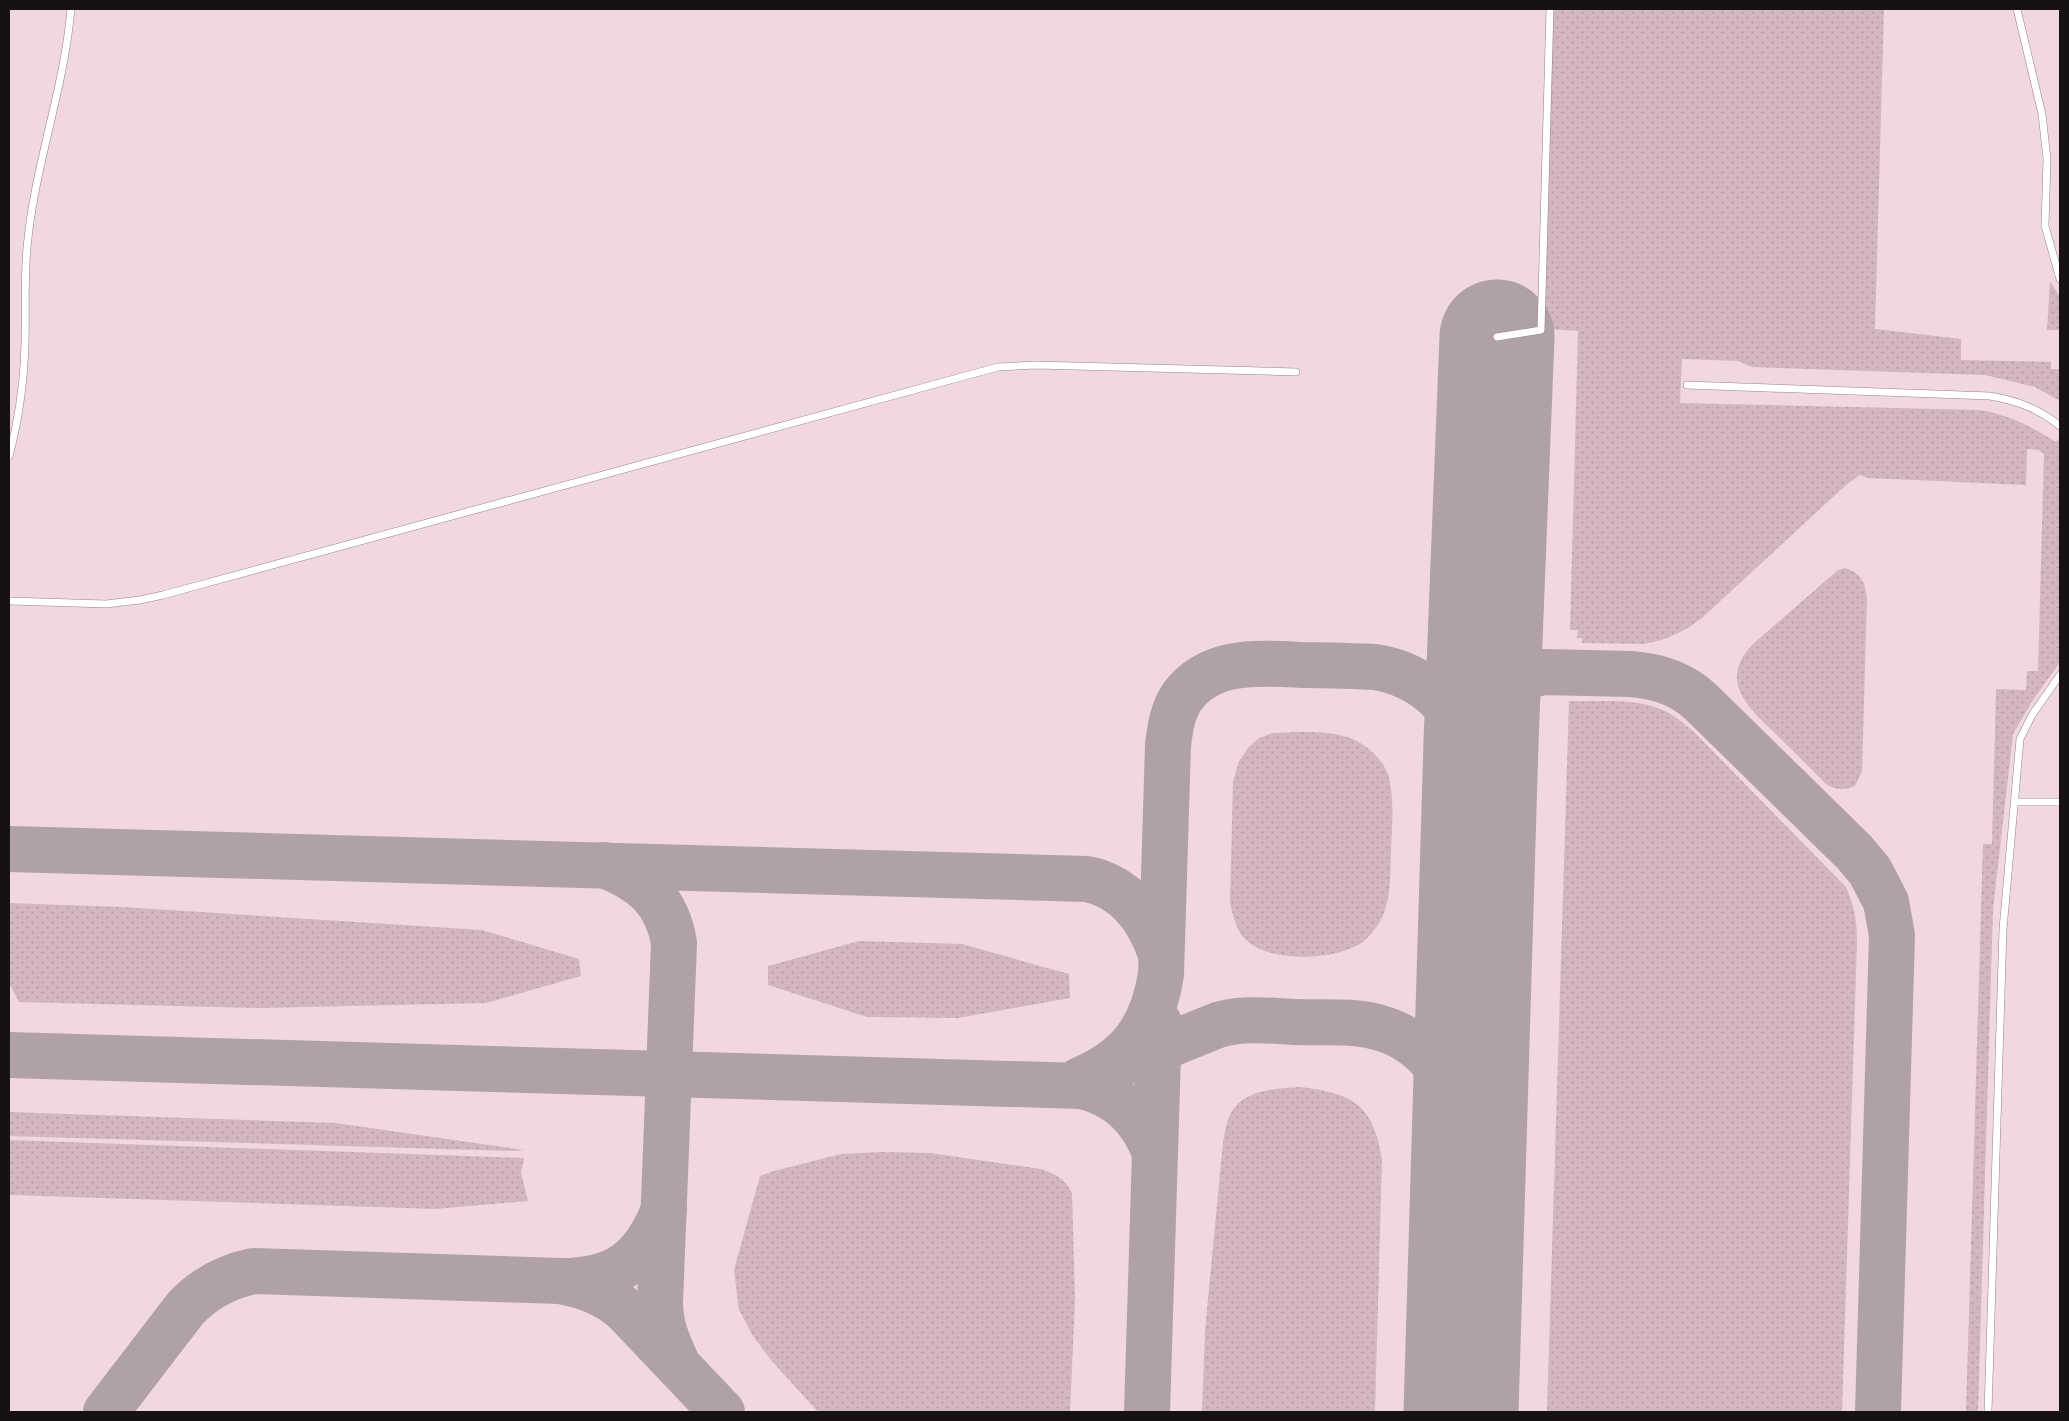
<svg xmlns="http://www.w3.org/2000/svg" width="2069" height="1421" viewBox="0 0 2069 1421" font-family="'Noto Sans',sans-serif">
  <defs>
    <pattern id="grass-dots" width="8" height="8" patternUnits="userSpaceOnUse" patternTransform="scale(1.25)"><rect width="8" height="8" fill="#d4b6c2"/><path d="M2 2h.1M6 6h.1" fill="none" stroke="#b59ba6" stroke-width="1.8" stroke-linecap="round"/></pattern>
  </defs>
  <rect width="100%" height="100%" fill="#f6e4eb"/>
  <!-- built -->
  <rect fill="#f1d7e2" x="9" y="9" width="2051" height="1403"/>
  <!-- grass -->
  <g fill="url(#grass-dots)">
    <path d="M1553,9h331l-9,320 86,10v21l90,2v7h9v32l-25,-14 -50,-12 -233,-8 -14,-6 -56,-2 -2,44 300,7c29,5 53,17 76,32l4,-5v225l-29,41 -18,31 -20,175 -15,503h-12l17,-568h9l4,-155 30,1 1,-19h11l6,-217 -5,-4 -12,-1 -1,36 -158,-7 -8,-3 -14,10 -144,133c-17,13 -37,23 -59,26l-61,-1v-5h-5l1,-8h-8l8,-299 -33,-2z"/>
    <polygon points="2050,281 2060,297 2060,330 2047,330"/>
    <path d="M1845,568c16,5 20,14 22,30l-5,173 -7,15c-11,4 -17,4 -28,-1 -15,-15 -31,-31 -47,-47 -29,-28 -65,-56 -26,-95l84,-73z"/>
    <path d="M1569,701c31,1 67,-4 96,10 11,5 19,13 28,20l153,156c8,18 11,34 11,55l-15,470h-295z"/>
    <path d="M1300,732c29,0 56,1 76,24 7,7 13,17 14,27 4,22 2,46 1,68 -1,25 1,52 -13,74 -4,5 -10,13 -15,17 -27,19 -95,22 -119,-4 -8,-9 -11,-23 -14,-35l3,-121 6,-21 9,-13 11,-10 14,-5z"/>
    <polygon points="9,903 122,907 482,930 579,959 581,976 486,1003 261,1008 19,1002 9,983"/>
    <polygon points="859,941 962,944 1069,974 1070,998 958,1018 867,1017 768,985 768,966"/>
    <path d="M1300,1087c53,6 74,18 82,73l-7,252h-173l3,-82 18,-188c2,-9 3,-19 7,-27 13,-26 45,-26 70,-28z"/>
    <polygon points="9,1112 336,1123 524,1150 514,1151 9,1136"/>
    <polygon points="9,1140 524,1158 521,1173 528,1201 435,1209 9,1195"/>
    <path d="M882,1152l48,1 111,16c15,5 24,10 31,24l3,107 -5,112h-252l-47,-52 -18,-24 -14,-26 -5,-40 26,-94 14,-5 67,-17z"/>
  </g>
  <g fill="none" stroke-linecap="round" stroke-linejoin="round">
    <!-- taxiway -->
    <g stroke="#afa1a6" stroke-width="46">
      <path d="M1481,742c12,-30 26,-62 61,-70l89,2c26,2 51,10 70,28l153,150 16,19 16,31 6,33 -14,477"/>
      <path d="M9,849l1078,30c40,8 62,40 74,75"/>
      <path d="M604,865c39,15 63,35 70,78l-14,360c0,21 7,38 16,58"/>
      <path d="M9,1055l1073,31c36,8 62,34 73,68"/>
      <path d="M1114,1067l104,-42c25,-8 53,-4 79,-3 27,1 55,-2 80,5 47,12 77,53 86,98l-4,175"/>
      <path d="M1080,1080c50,-21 73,-53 81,-106l7,-229c2,-16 4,-33 14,-48 28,-39 78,-34 120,-32 25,0 49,1 73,2 40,6 65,28 88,60 7,9 14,19 17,30"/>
      <path d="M561,1281c55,0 83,-20 103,-72"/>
      <path d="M106,1412l79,-103c19,-21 41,-32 68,-38l307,10c25,5 46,12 65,29l97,102"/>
      <polyline points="1147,1412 1159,1023"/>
    </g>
    <!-- runway -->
    <polyline stroke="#afa1a6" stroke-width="115" points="1461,1412 1481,742 1497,337"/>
    <!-- lane casing -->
    <g stroke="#928289" stroke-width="8">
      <g id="lane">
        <polyline points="2017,9 2042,114 2047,159 2045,226 2060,279"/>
        <polyline points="1497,337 1541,330 1550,9"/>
        <path d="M1687,385l303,11c28,5 47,12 70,30"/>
        <path d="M9,456c10,-37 15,-74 16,-113 1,-31 -1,-63 2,-95 7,-81 37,-158 44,-239"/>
        <polyline points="9,601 106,604 140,600 163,595 998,367 1036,365 1296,372"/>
        <polyline points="2015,802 2060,802"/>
        <polyline points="1988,1412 2003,929 2020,739 2032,715 2060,675"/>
      </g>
    </g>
    <!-- lane -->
    <use href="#lane" stroke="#fff" stroke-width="7"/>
  </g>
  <!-- border -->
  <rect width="2069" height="1421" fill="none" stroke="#171114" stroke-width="20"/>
</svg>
